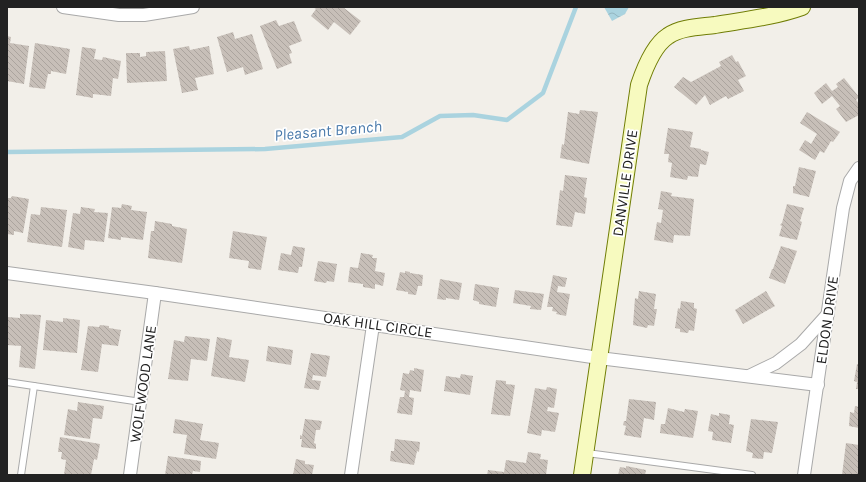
<svg xmlns="http://www.w3.org/2000/svg" width="866" height="482" viewBox="0 0 866 482" font-family="Karla,sans-serif">
  <defs>
    <pattern id="water-waves" width="16" height="10" patternUnits="userSpaceOnUse"><rect width="16" height="10" fill="#aad3df"/><path d="M0 5q4-4 8 0t8 0" fill="none" stroke="#92b5bf"/></pattern>
    <pattern id="building-back-hatch" width="6" height="6" patternUnits="userSpaceOnUse"><rect width="6" height="6" fill="#c7bfb8"/><path d="M-1 5l2 2M0 0l6 6M5-1l2 2" fill="none" stroke="#aba49e"/></pattern>
  </defs>
  <rect width="100%" height="100%" fill="#f2efe9"/>
  <!-- water -->
  <polygon fill="url(#water-waves)" points="604,7 629,7 625,14 612,21"/>
  <g fill="none" stroke-linecap="round" stroke-linejoin="round">
    <!-- stream -->
    <polyline stroke="#aad3df" stroke-width="4.5" points="7,152 265,149 402,137 440,116 473,115 507,120 543,93 576,7"/>
  </g>
  <!-- building -->
  <g fill="url(#building-back-hatch)">
    <polygon points="313,7 345,7 344,8 361,21 350,35 334,22 328,30 311,16 316,9"/>
    <polygon points="276,20 279,26 294,21 302,41 289,46 292,53 289,54 292,63 277,69 260,26"/>
    <polygon points="233,32 235,39 252,34 263,69 245,75 243,67 227,72 217,37"/>
    <polygon points="7,36 11,37 10,43 29,46 24,84 7,81"/>
    <polygon points="35,43 70,49 66,74 51,71 51,74 48,74 45,89 29,87"/>
    <polygon points="189,46 190,50 209,46 214,74 195,78 198,90 182,93 173,49"/>
    <polygon points="82,47 96,49 94,59 102,60 103,57 121,61 118,79 113,78 111,96 93,94 93,98 76,95"/>
    <polygon points="165,51 167,81 127,83 126,53 140,53 140,57 146,56 146,52"/>
    <polygon points="732,55 736,62 738,61 746,76 738,80 744,91 728,99 726,96 710,105 705,95 696,105 674,87 683,77 691,82 721,66 719,62"/>
    <polygon points="844,78 859,97 856,100 859,104 859,115 846,122 836,109 840,106 832,96 822,104 814,93 826,83 832,91 838,87 836,84"/>
    <polygon points="580,110 598,112 589,164 560,158 562,144 564,145 568,112 579,114"/>
    <polygon points="807,112 840,132 833,142 831,141 824,153 820,151 815,160 799,150 805,140 811,144 817,134 800,123"/>
    <polygon points="668,128 693,132 690,147 701,149 701,150 709,152 706,165 700,164 698,177 688,176 687,180 670,177 672,163 668,162 669,154 664,154"/>
    <polygon points="799,167 816,171 809,197 793,193 793,186 795,186"/>
    <polygon points="565,175 587,178 584,197 587,198 585,214 575,212 572,227 556,225 560,190 563,191"/>
    <polygon points="661,191 672,193 671,196 694,199 690,236 674,235 673,243 654,240 657,222 661,223 663,210 658,209"/>
    <polygon points="12,196 29,199 23,233 14,231 14,235 7,234 7,198 11,198"/>
    <polygon points="122,204 132,206 131,210 147,212 143,240 121,237 121,240 108,238 112,207 121,208"/>
    <polygon points="787,204 804,208 800,221 802,222 797,240 779,236 782,226 780,225 782,223"/>
    <polygon points="41,207 67,210 62,247 27,242 31,214 40,215"/>
    <polygon points="81,207 95,209 94,212 108,213 104,242 85,240 84,250 68,247 73,213 80,214"/>
    <polygon points="155,221 172,224 172,226 187,229 182,263 148,258 151,231 154,231"/>
    <polygon points="233,231 267,237 261,270 248,268 249,261 229,258"/>
    <polygon points="293,246 305,248 302,267 299,267 298,273 278,270 281,253 291,255"/>
    <polygon points="781,246 797,251 785,284 769,278 772,269 773,269"/>
    <polygon points="361,253 373,255 372,258 377,258 375,271 385,273 383,286 375,284 375,289 363,287 363,284 348,282 350,267 358,268"/>
    <polygon points="318,261 337,264 334,282 327,281 326,283 314,281"/>
    <polygon points="405,271 410,272 410,273 423,275 422,286 418,286 416,295 408,294 408,292 396,290 400,272 405,273"/>
    <polygon points="553,275 567,278 565,287 558,286 557,292 570,294 566,316 556,314 557,312 552,311 553,307 547,307"/>
    <polygon points="440,279 462,283 459,300 446,298 446,300 437,299"/>
    <polygon points="475,284 499,288 496,307 479,304 479,302 473,300"/>
    <polygon points="515,290 544,294 541,310 530,309 531,306 513,303"/>
    <polygon points="639,291 656,294 654,309 657,309 654,326 648,325 647,328 633,325 635,298 638,299"/>
    <polygon points="766,291 775,306 743,324 735,310"/>
    <polygon points="681,301 694,303 694,308 697,309 694,331 689,330 688,333 680,332 680,329 675,328 678,308 680,309"/>
    <polygon points="20,314 41,315 35,369 19,367 21,346 7,345 7,317 20,318"/>
    <polygon points="63,318 80,320 77,353 43,350 46,320 63,322"/>
    <polygon points="100,325 109,326 109,328 121,330 118,346 102,344 98,372 81,370 88,326 99,327"/>
    <polygon points="185,336 210,339 207,361 191,359 188,381 168,379 174,340 184,342"/>
    <polygon points="217,337 232,340 229,357 249,360 245,382 211,376"/>
    <polygon points="268,346 293,350 291,365 266,361"/>
    <polygon points="311,353 330,356 326,377 313,375 312,380 321,381 319,390 304,388"/>
    <polygon points="857,364 859,364 859,389 856,389 857,382 854,381"/>
    <polygon points="414,368 424,370 421,392 410,390 409,397 414,398 412,415 397,413 400,397 404,397 405,391 400,390 403,373 409,374 410,370 414,371"/>
    <polygon points="461,374 473,376 470,395 444,391 446,376 460,378"/>
    <polygon points="496,380 506,381 506,384 515,385 510,416 491,414"/>
    <polygon points="547,387 557,389 554,408 548,407 547,411 559,413 555,432 542,430 541,436 527,433 535,388 546,390"/>
    <polygon points="629,399 656,402 654,420 644,418 641,438 624,435 626,426 623,425 624,421 626,421"/>
    <polygon points="78,402 104,406 102,419 93,418 90,439 64,435 68,409 77,411"/>
    <polygon points="855,406 859,407 859,428 849,426 850,412 854,413"/>
    <polygon points="668,408 684,412 685,409 698,411 693,438 660,433 661,424 665,424"/>
    <polygon points="719,413 730,415 729,424 734,425 731,443 712,440 713,432 708,431 711,414 719,416"/>
    <polygon points="175,419 203,424 200,440 219,443 216,459 184,454 187,435 173,433"/>
    <polygon points="305,419 322,421 320,430 316,430 314,443 316,444 316,449 301,447 302,439 300,439 300,435 302,436"/>
    <polygon points="751,419 778,422 772,453 764,452 763,459 752,458 753,453 746,451"/>
    <polygon points="60,437 100,444 97,460 94,459 91,475 64,475 66,460 61,459 62,452 58,452"/>
    <polygon points="395,439 420,442 419,452 417,451 414,465 390,461 391,451 394,451"/>
    <polygon points="846,443 859,445 859,475 842,475"/>
    <polygon points="528,452 541,454 540,459 548,460 546,475 487,475 488,470 504,472 506,460 526,463"/>
    <polygon points="168,456 201,461 200,472 193,471 192,475 165,475"/>
    <polygon points="296,459 305,461 305,464 314,465 312,475 293,475"/>
    <polygon points="626,466 646,470 645,475 618,475 620,467 626,468"/>
  </g>
  <g fill="none" stroke-linecap="round" stroke-linejoin="round">
    <!-- lane casing -->
    <g stroke="#a9a9a9" stroke-width="8">
      <g id="lane">
        <polyline points="7,382 141,402"/>
        <polyline points="587,453 752,475"/>
        <polyline points="21,475 34,386"/>
      </g>
    </g>
    <!-- street casing -->
    <g stroke="#a9a9a9" stroke-width="14">
      <g id="street">
        <polyline points="63,7 119,15 144,15 193,7"/>
        <polyline points="7,273 155,293 599,358 818,385"/>
        <polyline points="749,376 776,363 801,344 828,314"/>
        <polyline points="130,475 155,293"/>
        <polyline points="351,475 373,325"/>
        <polyline points="804,475 843,208 850,181 859,168"/>
      </g>
    </g>
    <!-- secondary casing -->
    <g stroke="#707d05" stroke-width="18">
      <path id="secondary" d="M582,475l57,-390c5,-15 15,-40 29,-49 13,-9 32,-9 47,-11 29,-5 59,-8 87,-18"/>
    </g>
    <!-- lane -->
    <use href="#lane" stroke="#fff" stroke-width="6"/>
    <!-- street -->
    <use href="#street" stroke="#fff" stroke-width="12"/>
    <!-- secondary -->
    <use href="#secondary" stroke="#f7fabf" stroke-width="16"/>
  </g>
  <g text-anchor="middle" stroke-width="3.5" stroke-linejoin="round" paint-order="stroke">
    <!-- street labels -->
    <g font-size="15" fill="#222" stroke="#fff">
      <text transform="translate(625 183) rotate(-82)" y="5">DANVILLE DRIVE</text>
      <text transform="translate(827 320) rotate(-82)" y="5">ELDON DRIVE</text>
      <text transform="translate(378 325) rotate(8)" y="5">OAK HILL CIRCLE</text>
      <text transform="translate(143 384) rotate(-82)" y="5">WOLFWOOD LANE</text>
    </g>
    <!-- water labels -->
    <g font-size="16" font-style="italic" fill="#4a7aab" stroke="#fff">
      <text transform="translate(328 130) rotate(-5)" y="6">Pleasant Branch</text>
    </g>
  </g>
  <!-- border -->
  <rect width="866" height="482" fill="none" stroke="#222222" stroke-width="16"/>
</svg>
